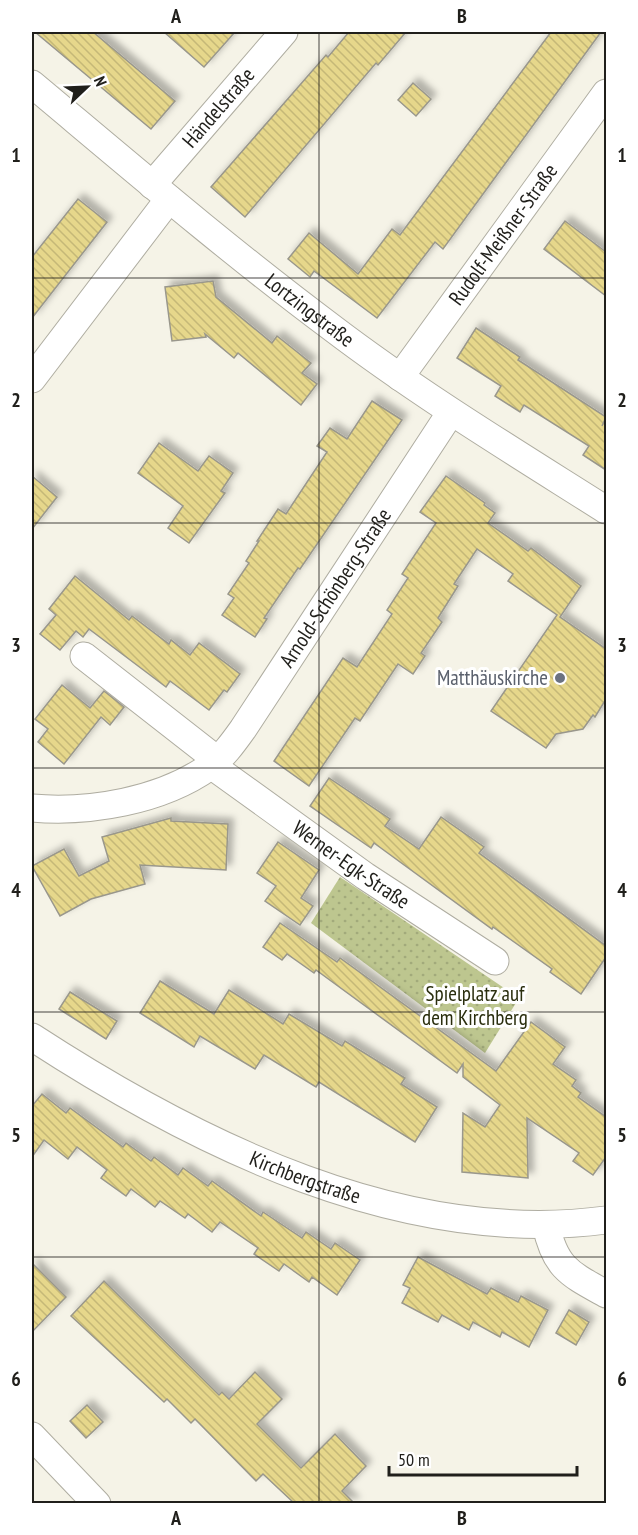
<svg xmlns="http://www.w3.org/2000/svg" width="638" height="1535" viewBox="0 0 638 1535" font-family="'PT Sans Narrow',sans-serif">
  <defs>
    <pattern id="grass-dots" width="8" height="8" patternUnits="userSpaceOnUse" patternTransform="scale(1.5)"><rect width="8" height="8" fill="#bdc68f"/><path d="M2 2h.1M6 6h.1" fill="none" stroke="#a2aa7b" stroke-width="1.8" stroke-linecap="round"/></pattern>
    <pattern id="building-back-hatch" width="6" height="6" patternUnits="userSpaceOnUse" patternTransform="scale(1.5)"><rect width="6" height="6" fill="#e6d78b"/><path d="M-1 5l2 2M0 0l6 6M5-1l2 2" fill="none" stroke="#c5b877"/></pattern>
    <filter id="shadow"><feDropShadow dx="5.5" dy="-5.5" stdDeviation="3" flood-color="#0004"/></filter>
  </defs>
  <rect width="100%" height="100%" fill="#f5f3e7"/>
  <!-- grass -->
  <polygon fill="url(#grass-dots)" points="340,877 519,998 485,1053 311,923"/>
  <!-- building -->
  <g fill="url(#building-back-hatch)" stroke="#99978c" stroke-width="1.5" filter="url(#shadow)">
    <polygon points="35,32 93,32 175,101 151,129"/>
    <polygon points="164,32 235,32 204,67"/>
    <polygon points="349,32 406,32 378,65 376,63 245,217 211,187 326,55 328,57"/>
    <polygon points="551,32 601,32 443,249 435,242 377,318 314,271 310,277 288,259 309,233 358,274 392,229 400,235"/>
    <polygon points="413,83 431,99 416,116 398,100"/>
    <polygon points="78,199 107,222 32,318 32,257"/>
    <polygon points="565,221 606,252 606,296 544,249"/>
    <polygon points="213,281 216,297 272,343 277,336 311,363 302,373 317,384 301,405 238,353 234,358 205,334 206,337 172,341 165,287"/>
    <polygon points="476,328 520,357 518,360 606,417 602,426 606,418 606,470 583,455 589,446 524,405 520,412 495,396 501,386 457,358"/>
    <polygon points="372,401 402,420 300,569 298,568 264,618 267,619 255,637 222,615 234,598 228,594 249,563 246,561 259,541 257,541 278,509 286,514 327,452 317,446 330,428 347,439"/>
    <polygon points="159,443 198,471 209,456 233,473 221,491 225,493 189,543 168,528 183,506 138,473"/>
    <polygon points="32,476 57,497 32,529"/>
    <polygon points="446,476 485,503 484,505 495,513 488,523 528,551 531,548 581,586 560,617 606,649 606,699 595,717 593,715 583,729 556,734 546,748 491,711 557,615 508,581 513,574 477,549 454,584 458,586 438,618 442,622 421,653 425,656 413,674 398,664 360,721 355,718 309,786 274,761 343,658 357,667 392,614 387,610 408,578 402,574 436,523 420,512"/>
    <polygon points="75,576 129,620 132,616 169,644 171,640 190,655 199,643 240,674 227,692 224,690 209,710 170,681 166,687 89,629 83,637 76,631 60,650 40,634 56,615 49,609"/>
    <polygon points="62,685 90,708 104,691 124,707 110,725 101,717 64,764 38,742 48,729 35,719"/>
    <polygon points="329,778 390,819 385,826 419,849 441,817 484,847 479,853 606,946 606,957 581,994 550,972 552,969 493,927 492,929 374,843 371,848 310,806"/>
    <polygon points="171,818 171,821 228,824 226,870 140,865 145,884 91,899 60,916 32,866 64,849 79,876 109,861 102,837"/>
    <polygon points="278,842 319,870 301,898 313,906 300,925 265,901 276,886 257,873"/>
    <polygon points="280,923 337,962 340,958 496,1071 531,1022 565,1047 553,1064 576,1080 572,1086 581,1093 578,1097 606,1117 606,1157 593,1175 573,1161 579,1153 527,1118 528,1178 462,1172 463,1113 485,1127 500,1105 463,1077 463,1064 457,1073 316,970 314,973 287,954 282,960 263,947"/>
    <polygon points="160,981 214,1014 229,990 283,1024 289,1014 342,1046 345,1041 405,1078 401,1084 437,1107 415,1142 319,1082 316,1087 264,1055 255,1069 200,1036 194,1047 140,1013"/>
    <polygon points="70,992 117,1021 106,1039 59,1009"/>
    <polygon points="42,1094 66,1113 70,1108 123,1147 126,1143 151,1161 154,1157 178,1175 183,1168 208,1186 212,1181 261,1216 263,1212 302,1238 306,1232 331,1249 335,1243 360,1260 337,1295 312,1277 309,1282 284,1264 279,1271 254,1254 258,1248 220,1222 212,1232 188,1214 185,1218 160,1201 155,1207 131,1189 126,1196 101,1178 107,1170 77,1147 68,1159 44,1140 32,1157 32,1106"/>
    <polygon points="418,1257 487,1294 491,1288 518,1302 521,1296 548,1310 529,1347 502,1332 500,1337 473,1322 469,1330 442,1315 438,1322 402,1303 410,1288 403,1285"/>
    <polygon points="32,1263 66,1297 32,1332"/>
    <polygon points="104,1281 219,1395 222,1392 229,1399 255,1372 282,1399 257,1424 301,1468 335,1434 366,1466 342,1491 354,1503 294,1503 263,1474 256,1481 195,1419 191,1423 167,1399 164,1402 71,1316"/>
    <polygon points="569,1310 589,1322 576,1345 556,1333"/>
    <polygon points="87,1405 103,1422 86,1438 70,1421"/>
  </g>
  <g fill="none" stroke-linecap="round" stroke-linejoin="round">
    <!-- minor casing -->
    <g stroke="#afada1" stroke-width="29">
      <g id="minor">
        <path id="s1" d="M32,84c98,82 196,166 299,243 88,67 182,124 275,183"/>
        <path id="s2" d="M152,185l132,-153"/>
        <path id="s3" d="M400,377l206,-284"/>
        <polyline points="32,379 169,199"/>
        <polyline points="84,656 217,760"/>
        <path id="s4" d="M211,765l154,111 130,85"/>
        <path id="s5" d="M32,808c57,5 129,-7 177,-41 14,-10 24,-24 34,-38l208,-317"/>
        <path id="s6" d="M32,1037c166,108 371,210 574,183"/>
        <path d="M546,1225c9,43 24,49 60,69"/>
        <polyline points="32,1436 97,1504"/>
      </g>
    </g>
    <!-- minor -->
    <use href="#minor" stroke="#fff" stroke-width="27"/>
  </g>
  <!-- grid -->
  <path fill="none" stroke="#201f1b" stroke-width="1.5" stroke-opacity="0.55" d="M319,32v1472M32,278h574M32,523h574M32,768h574M32,1012h574M32,1257h574"/>
  <!-- markers -->
  <circle fill="#6b7280" stroke="#fff" stroke-width="2" cx="560" cy="678" r="6"/>
  <g text-anchor="middle" stroke-width="6" stroke-linejoin="round" paint-order="stroke">
    <!-- street labels -->
    <g font-size="21" fill="#201f1b" stroke="#fff">
      <text dy="7" stroke="none"><textPath href="#s2" startOffset="102">Händelstraße</textPath></text>
      <text dy="7" stroke="none"><textPath href="#s3" startOffset="176">Rudolf-Meißner-Straße</textPath></text>
      <text dy="7" stroke="none"><textPath href="#s1" startOffset="358">Lortzingstraße</textPath></text>
      <text dy="7" stroke="none"><textPath href="#s5" startOffset="405">Arnold-Schönberg-Straße</textPath></text>
      <text dy="7" stroke="none"><textPath href="#s4" startOffset="172">Werner-Egk-Straße</textPath></text>
      <text dy="7" stroke="none"><textPath href="#s6" startOffset="308">Kirchbergstraße</textPath></text>
    </g>
    <!-- worship labels -->
    <g font-size="21" fill="#5b616d" stroke="#fff" text-anchor="end">
      <text x="548" y="685">Matthäuskirche</text>
    </g>
    <!-- park labels -->
    <g font-size="21" fill="#2a2e0e" stroke="#fff">
      <text x="475" y="1001">Spielplatz auf<tspan x="475" dy="24">dem Kirchberg</tspan></text>
    </g>
  </g>
  <!-- border -->
  <rect width="638" height="1535" fill="none" stroke="#ffffff" stroke-width="66"/>
  <!-- north arrow -->
  <g transform="translate(87 87) rotate(67)" stroke="#ffffff" stroke-width="4.5" paint-order="stroke">
  <path d="M0-4.5L10 22L0 15L-10 22Z" fill="#201f1b"/>
  <text y="-9" font-size="16" font-weight="bold" text-anchor="middle" fill="#201f1b">N</text>
  </g>
  <!-- scale -->
  <path d="M389 1466v9h188v-9" fill="none" stroke="#201f1b" stroke-width="3"/>
  <text x="398" y="1466" font-size="18" fill="#201f1b" stroke="#ffffff" stroke-width="4.5" paint-order="stroke">50 m</text>
  <rect x="33" y="33" width="572" height="1469" fill="none" stroke="#201f1b" stroke-width="2"/>
  <g font-size="20" text-anchor="middle" font-weight="bold" fill="#201f1b">
    <text x="176" y="23">A</text>
    <text x="462" y="23">B</text>
    <text x="16" y="162">1</text>
    <text x="622" y="162">1</text>
    <text x="16" y="407">2</text>
    <text x="622" y="407">2</text>
    <text x="16" y="652">3</text>
    <text x="622" y="652">3</text>
    <text x="16" y="897">4</text>
    <text x="622" y="897">4</text>
    <text x="16" y="1142">5</text>
    <text x="622" y="1142">5</text>
    <text x="16" y="1386">6</text>
    <text x="622" y="1386">6</text>
    <text x="176" y="1525">A</text>
    <text x="462" y="1525">B</text>
  </g>
</svg>
